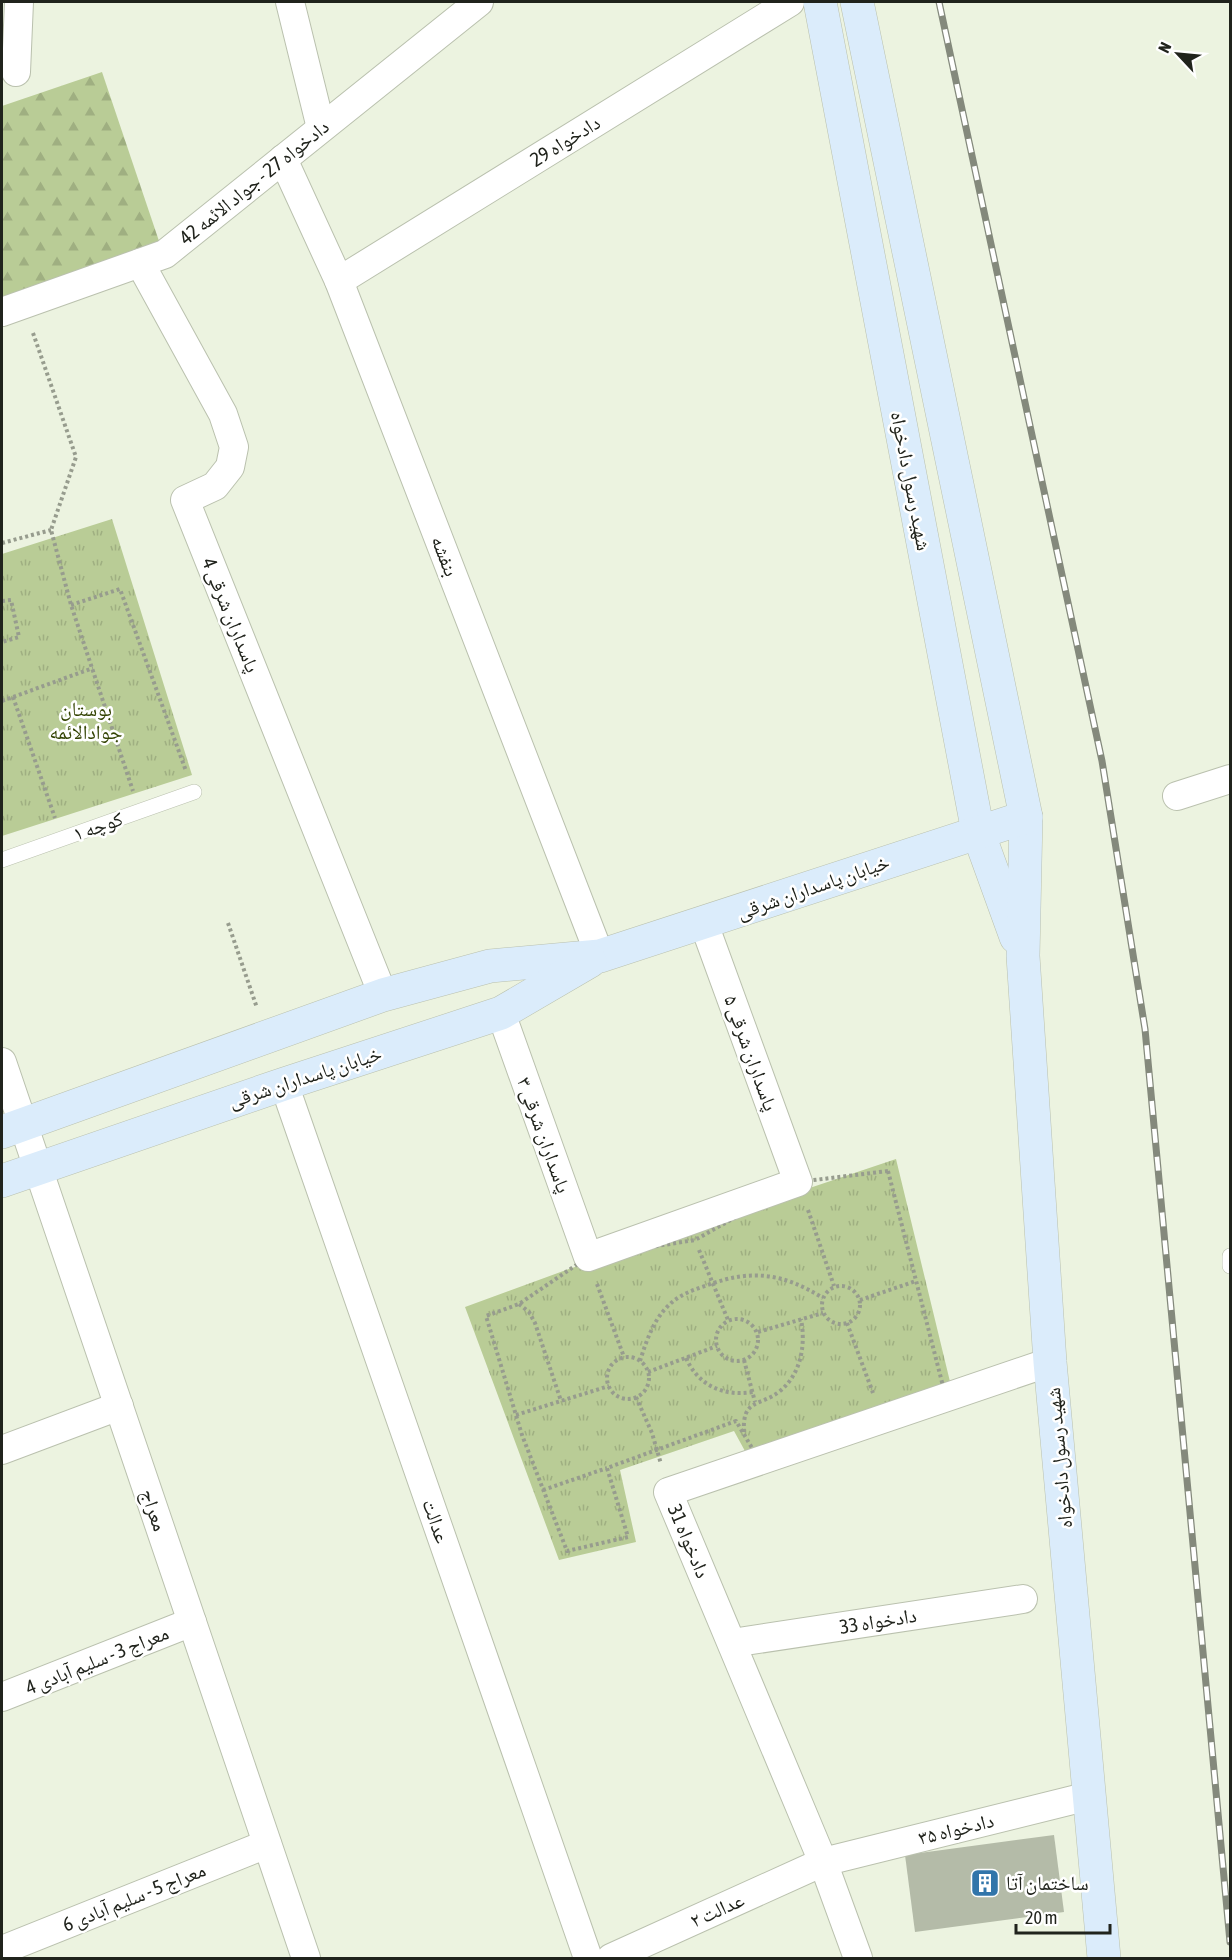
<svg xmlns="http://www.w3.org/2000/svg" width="1232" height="1960" viewBox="0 0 1232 1960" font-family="'Asap Condensed','Noto Naskh Arabic',sans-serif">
  <defs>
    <pattern id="forest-firs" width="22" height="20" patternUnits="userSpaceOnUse" patternTransform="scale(1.5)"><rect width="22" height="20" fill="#b9cc96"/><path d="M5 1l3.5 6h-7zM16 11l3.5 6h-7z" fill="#9faf81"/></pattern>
    <pattern id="park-tufts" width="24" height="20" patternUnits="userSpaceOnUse" patternTransform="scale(1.5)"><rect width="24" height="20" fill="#b9cc96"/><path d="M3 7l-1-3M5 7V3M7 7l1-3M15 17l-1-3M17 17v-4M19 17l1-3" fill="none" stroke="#9faf81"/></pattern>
  </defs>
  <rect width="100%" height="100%" fill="#ecf3e0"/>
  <!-- forest -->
  <polygon fill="url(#forest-firs)" points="102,72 161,247 2,301 2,106"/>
  <!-- park -->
  <g fill="url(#park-tufts)">
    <polygon points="112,519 192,775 2,836 2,554"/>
    <polygon points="896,1159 953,1394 751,1462 734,1431 620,1470 636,1542 559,1560 465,1307 566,1270"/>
  </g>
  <!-- building -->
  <polygon fill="#b4bba8" points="1054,1835 1064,1912 915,1932 905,1855"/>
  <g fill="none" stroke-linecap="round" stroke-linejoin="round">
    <!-- lane casing -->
    <g stroke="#bac1ae" stroke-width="16">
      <g id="lane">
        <polyline points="2,860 194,792"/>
        <polyline points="1230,1256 1230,1266"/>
      </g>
    </g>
    <!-- street casing -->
    <g stroke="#bac1ae" stroke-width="30">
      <g id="street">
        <polyline points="290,2 321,128"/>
        <polyline points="16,72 19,2"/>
        <polyline points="283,159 339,281 600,956"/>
        <polyline points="140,263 223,414 234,447 230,467 215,486 185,500 383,995"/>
        <polyline points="339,281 790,2"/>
        <polyline points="2,312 165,254 479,2"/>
        <polyline points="1177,796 1230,779"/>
        <polyline points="501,1013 588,1257 798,1182 704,924"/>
        <polyline points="2,1062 306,1958"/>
        <polyline points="284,1084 588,1958"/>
        <polyline points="2,1450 119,1406"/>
        <polyline points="732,1643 1023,1599"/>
        <polyline points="2,1697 192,1622"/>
        <polyline points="2,1950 267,1844"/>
        <polyline points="611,1958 823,1862 1089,1796"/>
        <polyline points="858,1958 823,1862 668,1492 1050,1362"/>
      </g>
    </g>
    <!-- secondary casing -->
    <g stroke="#bac1ae" stroke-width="34">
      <g id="secondary">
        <polyline points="820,2 978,832 1016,937"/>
        <polyline points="857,2 1026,817 1023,956 1050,1362 1104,1958"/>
        <polyline points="2,1132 383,995 490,966 600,956 1026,817"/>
        <polyline points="2,1181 284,1084 501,1013 590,961"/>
      </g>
    </g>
    <!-- path -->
    <g stroke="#979c8e" stroke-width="4" stroke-dasharray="3 3" stroke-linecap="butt">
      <polyline points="33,333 76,457 51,530 71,605 133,791"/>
      <polyline points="2,543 51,530"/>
      <polyline points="2,601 11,600 19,637 2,642"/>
      <polyline points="71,605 120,589 186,771"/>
      <polyline points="13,697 55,818"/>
      <polyline points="2,701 93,668"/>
      <polyline points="228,923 257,1008"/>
      <polygon points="888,1171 944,1390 755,1453 736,1421 607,1468 628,1537 567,1551 522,1435 486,1316 519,1304 588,1257 695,1240 798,1182"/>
      <polyline points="808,1210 834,1286"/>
      <polyline points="699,1250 728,1320"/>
      <polyline points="597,1284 624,1357"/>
      <circle cx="841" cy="1305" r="19"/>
      <polyline points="860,1300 916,1281"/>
      <polyline points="519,1304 529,1312 535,1323 561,1401"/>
      <circle cx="737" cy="1340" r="21"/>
      <polyline points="847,1323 873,1393"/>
      <polyline points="758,1332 823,1313"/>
      <circle cx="628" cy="1378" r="21"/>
      <path d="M686,1358c12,27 37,39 67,34"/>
      <polyline points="744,1360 755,1402"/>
      <path d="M640,1361c6,-19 13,-40 27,-54 11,-12 26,-17 41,-22 43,-16 75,-12 115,13"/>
      <polyline points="648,1372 717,1346"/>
      <polyline points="636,1397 652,1433 661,1464"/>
      <polyline points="516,1415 609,1386"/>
      <path d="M744,1432c-2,-34 16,-25 36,-41 21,-17 26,-46 21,-72"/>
      <polyline points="543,1490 607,1468"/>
    </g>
    <!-- lane -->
    <use href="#lane" stroke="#fff" stroke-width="15"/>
    <!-- street -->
    <use href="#street" stroke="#fff" stroke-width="28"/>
    <!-- secondary -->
    <use href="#secondary" stroke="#dbecfb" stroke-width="33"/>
    <!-- rail casing -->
    <g stroke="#84897c" stroke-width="7">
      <polyline id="rail" points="939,2 1102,761 1145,1029 1230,1942"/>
    </g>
    <!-- rail -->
    <use href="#rail" stroke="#fff" stroke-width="4.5" stroke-dasharray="14" stroke-linecap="butt"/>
  </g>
  <!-- icons -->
  <defs>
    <g id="building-square" transform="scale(1.5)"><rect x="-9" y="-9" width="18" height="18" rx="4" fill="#3175aa" stroke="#fff"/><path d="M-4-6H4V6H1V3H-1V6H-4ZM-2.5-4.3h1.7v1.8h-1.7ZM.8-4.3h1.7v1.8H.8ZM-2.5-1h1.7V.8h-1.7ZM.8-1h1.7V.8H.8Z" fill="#fff"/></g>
  </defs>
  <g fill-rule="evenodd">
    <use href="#building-square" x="985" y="1883"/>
  </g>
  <g text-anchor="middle" stroke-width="5" stroke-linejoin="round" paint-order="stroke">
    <!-- street labels -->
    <g font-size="20" fill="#20231c" stroke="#fff">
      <text transform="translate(565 141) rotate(-32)" y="7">دادخواه 29</text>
      <text transform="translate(254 182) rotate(-39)" y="7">دادخواه 27 - جواد الائمه 42</text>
      <text transform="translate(911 481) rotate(79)" y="7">شهید رسول دادخواه</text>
      <text transform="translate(445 556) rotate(69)" y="7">بنفشه</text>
      <text transform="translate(231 615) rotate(68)" y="7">پاسداران شرقی 4</text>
      <text transform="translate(98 826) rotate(-19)" y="7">کوچه ۱</text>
      <text transform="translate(813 887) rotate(-19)" y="7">خیابان پاسداران شرقی</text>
      <text transform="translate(751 1053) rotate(70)" y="7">پاسداران شرقی ۵</text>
      <text transform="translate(305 1077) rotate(-18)" y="7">خیابان پاسداران شرقی</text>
      <text transform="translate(544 1135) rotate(70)" y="7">پاسداران شرقی ۳</text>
      <text transform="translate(1059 1458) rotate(-95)" y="7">شهید رسول دادخواه</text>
      <text transform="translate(154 1510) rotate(71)" y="7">معراج</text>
      <text transform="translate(436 1521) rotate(71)" y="7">عدالت</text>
      <text transform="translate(689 1541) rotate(67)" y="7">دادخواه 31</text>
      <text transform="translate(878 1621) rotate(-9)" y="7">دادخواه 33</text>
      <text transform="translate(97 1660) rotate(-22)" y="7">معراج 3 - سلیم آبادی 4</text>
      <text transform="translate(956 1829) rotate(-14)" y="7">دادخواه ۳۵</text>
      <text transform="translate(134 1897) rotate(-22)" y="7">معراج 5 - سلیم آبادی 6</text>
      <text transform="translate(717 1910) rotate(-24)" y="7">عدالت ۲</text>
    </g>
    <!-- park labels -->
    <g font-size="20" fill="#344404" stroke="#fff">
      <text x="86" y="716">بوستان<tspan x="86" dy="23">جوادالائمه</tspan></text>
    </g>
    <!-- poi labels -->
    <g font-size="20" fill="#20231c" stroke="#fff" text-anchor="start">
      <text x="1006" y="1890">ساختمان آتا</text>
    </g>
  </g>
  <!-- border -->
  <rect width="1232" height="1960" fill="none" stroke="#20231c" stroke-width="6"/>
  <!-- north arrow -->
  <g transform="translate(1178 54) rotate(296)" stroke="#ffffff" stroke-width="4.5" paint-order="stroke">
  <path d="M0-4.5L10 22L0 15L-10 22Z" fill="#20231c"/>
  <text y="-9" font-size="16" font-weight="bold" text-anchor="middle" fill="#20231c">N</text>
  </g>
  <!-- scale -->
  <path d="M1016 1924v9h94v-9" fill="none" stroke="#20231c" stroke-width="3"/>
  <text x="1025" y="1924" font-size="18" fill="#20231c" stroke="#ffffff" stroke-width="4.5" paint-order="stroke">20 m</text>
</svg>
